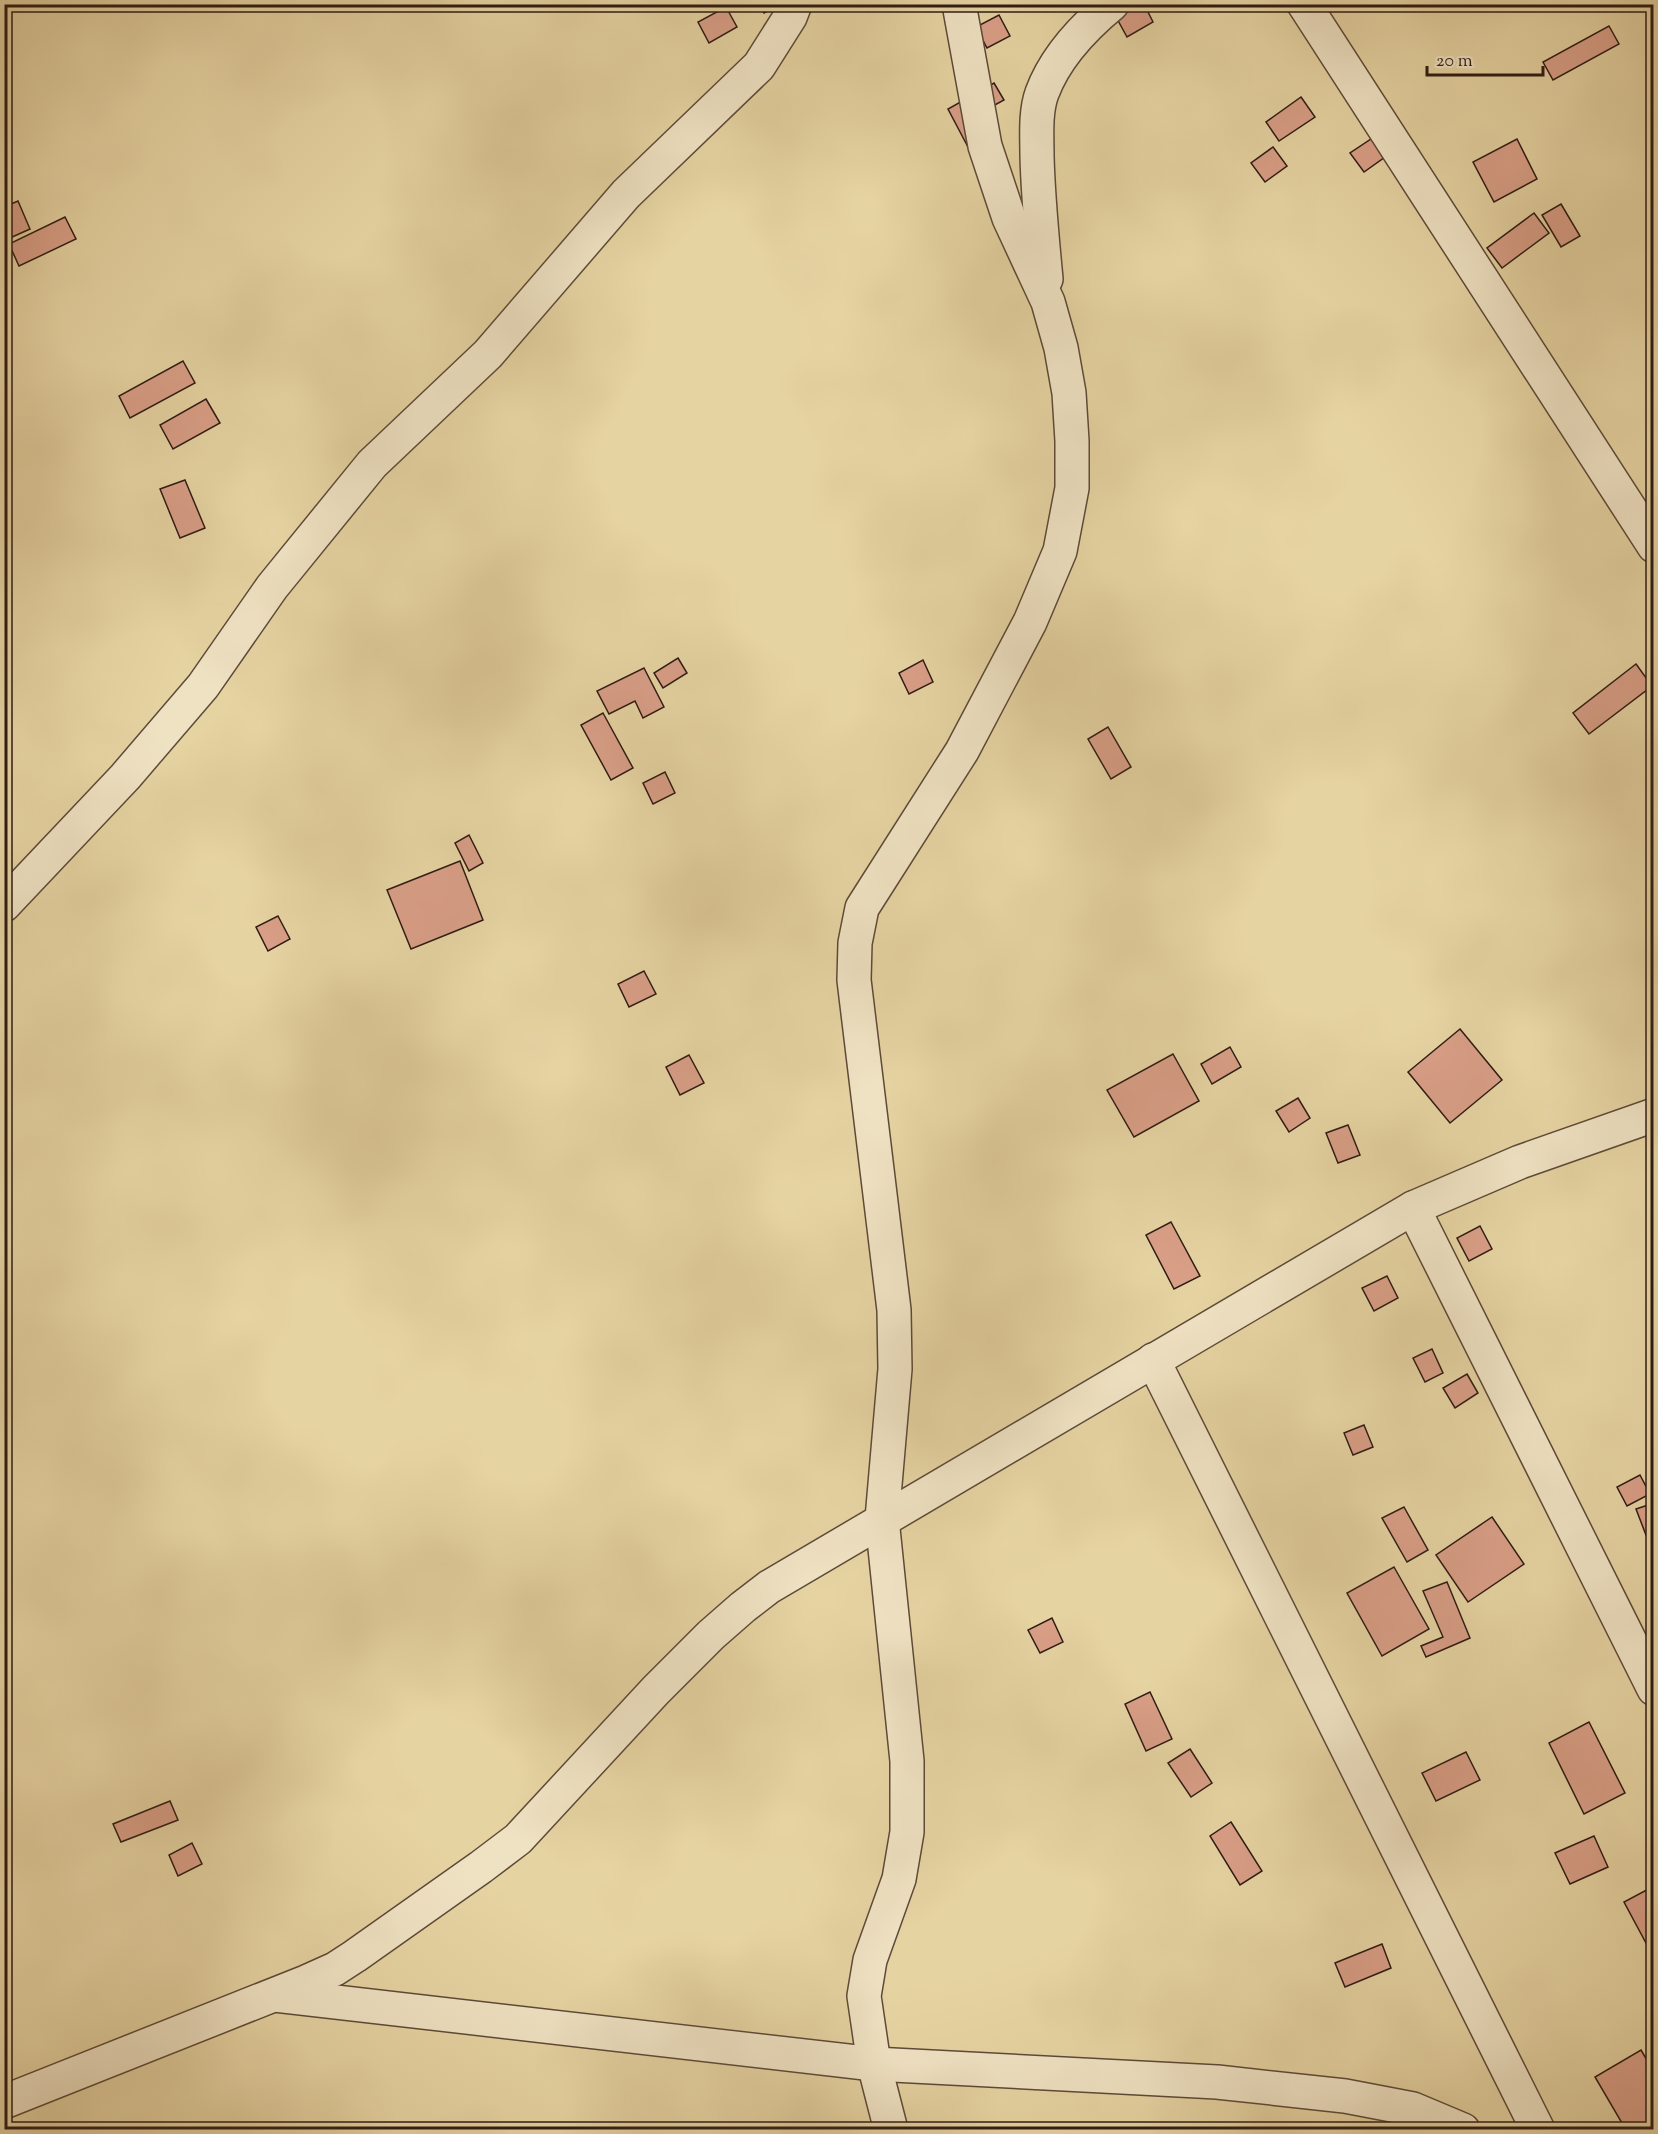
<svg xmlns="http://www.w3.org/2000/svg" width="1658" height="2134" viewBox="0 0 1658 2134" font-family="'Sorts Mill Goudy',serif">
  <rect width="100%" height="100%" fill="#e6d3a2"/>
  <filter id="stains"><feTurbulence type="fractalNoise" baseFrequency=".00333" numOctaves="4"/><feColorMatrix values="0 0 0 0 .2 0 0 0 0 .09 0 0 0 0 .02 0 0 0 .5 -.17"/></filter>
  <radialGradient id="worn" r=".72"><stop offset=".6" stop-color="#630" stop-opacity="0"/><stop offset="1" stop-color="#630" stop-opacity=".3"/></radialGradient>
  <!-- building -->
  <g fill="#d99f87" stroke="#2f1c14" stroke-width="1.5">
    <polygon points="759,4 781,4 764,13"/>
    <polygon points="1135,4 1144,4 1153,22 1127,37 1115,15"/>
    <polygon points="726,7 737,27 709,43 698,22"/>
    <polygon points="999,15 1010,36 987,48 976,27"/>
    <polygon points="1609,26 1619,44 1553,80 1543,62"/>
    <polygon points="994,83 1004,100 982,112 969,149 948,109"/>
    <polygon points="1301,97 1315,117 1279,141 1266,122"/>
    <polygon points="1371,139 1385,157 1364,172 1350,153"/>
    <polygon points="1517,139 1537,179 1494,202 1473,162"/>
    <polygon points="1273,147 1287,166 1265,182 1251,163"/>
    <polygon points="18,201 30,229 10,238 4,224 4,207"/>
    <polygon points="1561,204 1580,236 1561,247 1542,215"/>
    <polygon points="1534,213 1549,233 1502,268 1487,248"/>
    <polygon points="65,217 76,239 19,266 9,244"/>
    <polygon points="183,361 195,383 130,418 119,396"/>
    <polygon points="206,399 220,423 173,449 160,425"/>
    <polygon points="185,480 205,528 180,538 160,489"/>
    <polygon points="678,658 687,673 663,688 654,673"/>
    <polygon points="923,660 933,682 909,694 899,673"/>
    <polygon points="1636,664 1652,686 1589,734 1573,713"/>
    <polygon points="644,668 664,707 643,718 635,701 609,714 597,691"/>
    <polygon points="603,713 633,768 611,780 581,725"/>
    <polygon points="1108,727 1131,767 1111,779 1088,739"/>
    <polygon points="665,772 675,793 653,804 643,783"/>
    <polygon points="469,835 483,863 469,871 455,843"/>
    <polygon points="460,861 483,920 411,949 387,890"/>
    <polygon points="278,916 290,939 268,951 256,927"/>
    <polygon points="644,971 656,994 629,1007 618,984"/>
    <polygon points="1460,1029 1502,1080 1450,1123 1408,1072"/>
    <polygon points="1230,1047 1241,1067 1212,1084 1201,1064"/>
    <polygon points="1173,1054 1199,1101 1134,1137 1107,1090"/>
    <polygon points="689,1055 704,1083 680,1095 666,1067"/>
    <polygon points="1298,1098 1310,1118 1289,1132 1276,1111"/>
    <polygon points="1348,1125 1360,1155 1338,1163 1326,1133"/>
    <polygon points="1171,1222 1200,1276 1174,1289 1146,1235"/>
    <polygon points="1480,1226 1492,1249 1469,1261 1457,1238"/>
    <polygon points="1387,1276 1398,1298 1374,1311 1362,1288"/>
    <polygon points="1432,1349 1443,1373 1425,1382 1413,1358"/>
    <polygon points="1467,1374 1478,1393 1455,1408 1443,1388"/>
    <polygon points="1364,1425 1373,1447 1353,1455 1344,1433"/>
    <polygon points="1640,1475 1650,1494 1627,1506 1617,1487"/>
    <polygon points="1654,1503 1654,1556 1636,1509"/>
    <polygon points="1404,1507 1428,1550 1407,1562 1382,1518"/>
    <polygon points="1492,1517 1524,1564 1468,1602 1436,1555"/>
    <polygon points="1394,1567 1429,1629 1382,1656 1347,1593"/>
    <polygon points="1447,1582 1470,1638 1426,1657 1421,1646 1443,1637 1423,1591"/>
    <polygon points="1052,1618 1063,1642 1040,1653 1028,1630"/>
    <polygon points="1150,1692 1172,1739 1146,1751 1125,1704"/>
    <polygon points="1589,1722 1625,1793 1584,1814 1549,1743"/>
    <polygon points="1190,1749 1212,1783 1191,1797 1168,1763"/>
    <polygon points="1466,1752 1480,1780 1436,1801 1422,1773"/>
    <polygon points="170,1801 178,1820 121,1842 113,1824"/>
    <polygon points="1231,1822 1262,1871 1240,1885 1210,1836"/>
    <polygon points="1594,1836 1608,1867 1570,1884 1555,1853"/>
    <polygon points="192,1843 202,1864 178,1876 169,1855"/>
    <polygon points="1654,1886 1654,1958 1624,1902"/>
    <polygon points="1382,1944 1391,1968 1345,1987 1335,1963"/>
    <polygon points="1641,2050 1654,2072 1654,2123 1643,2130 1626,2130 1595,2077"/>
  </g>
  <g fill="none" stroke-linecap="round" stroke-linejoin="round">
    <!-- minor casing -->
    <g stroke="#5d4a38" stroke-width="36">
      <g id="minor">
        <polyline points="1304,4 1654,546"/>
        <path d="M1046,279c-4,-41 -8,-82 -9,-123 0,-20 -2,-44 5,-63 13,-35 42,-66 70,-89"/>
        <polyline points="4,905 125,777 203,686 272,587 372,464 488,354 626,194 759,66 790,17 795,4"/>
        <polyline points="1413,1208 1654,1689"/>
        <polyline points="1153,1360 1538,2130"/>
        <polyline points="275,1995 874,2064 1217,2082 1345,2096 1413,2109 1463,2130"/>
        <polyline points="4,2102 306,1982 335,1969 355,1956 481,1867 518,1839 656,1690 711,1635 743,1607 769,1587 1413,1208 1520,1162 1654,1115"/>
        <polyline points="891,2130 874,2064 864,1996 870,1960 899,1879 907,1832 907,1761 882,1519 895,1369 894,1310 854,980 855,943 862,908 962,751 1030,622 1060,551 1072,488 1072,441 1069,393 1061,348 1048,302 1009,218 985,146 959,4"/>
      </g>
    </g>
    <!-- minor -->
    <use href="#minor" stroke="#efe2c3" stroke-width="33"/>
  </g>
  <!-- margin -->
  <rect width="1658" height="2134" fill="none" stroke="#e6d3a2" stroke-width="24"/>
  <rect x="6" y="6" width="1646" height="2122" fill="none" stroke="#2f1c14" stroke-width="3"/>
  <rect x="12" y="12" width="1634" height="2110" fill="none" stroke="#2f1c14" stroke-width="1.5"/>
  <!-- scale -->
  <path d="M1427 66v9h116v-9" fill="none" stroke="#2f1c14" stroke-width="3"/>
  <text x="1436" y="66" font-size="18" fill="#2f1c14" stroke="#efe2c3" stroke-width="4.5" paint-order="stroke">20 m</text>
  <rect width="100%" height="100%" filter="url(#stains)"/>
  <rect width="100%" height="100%" fill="url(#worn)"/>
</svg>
